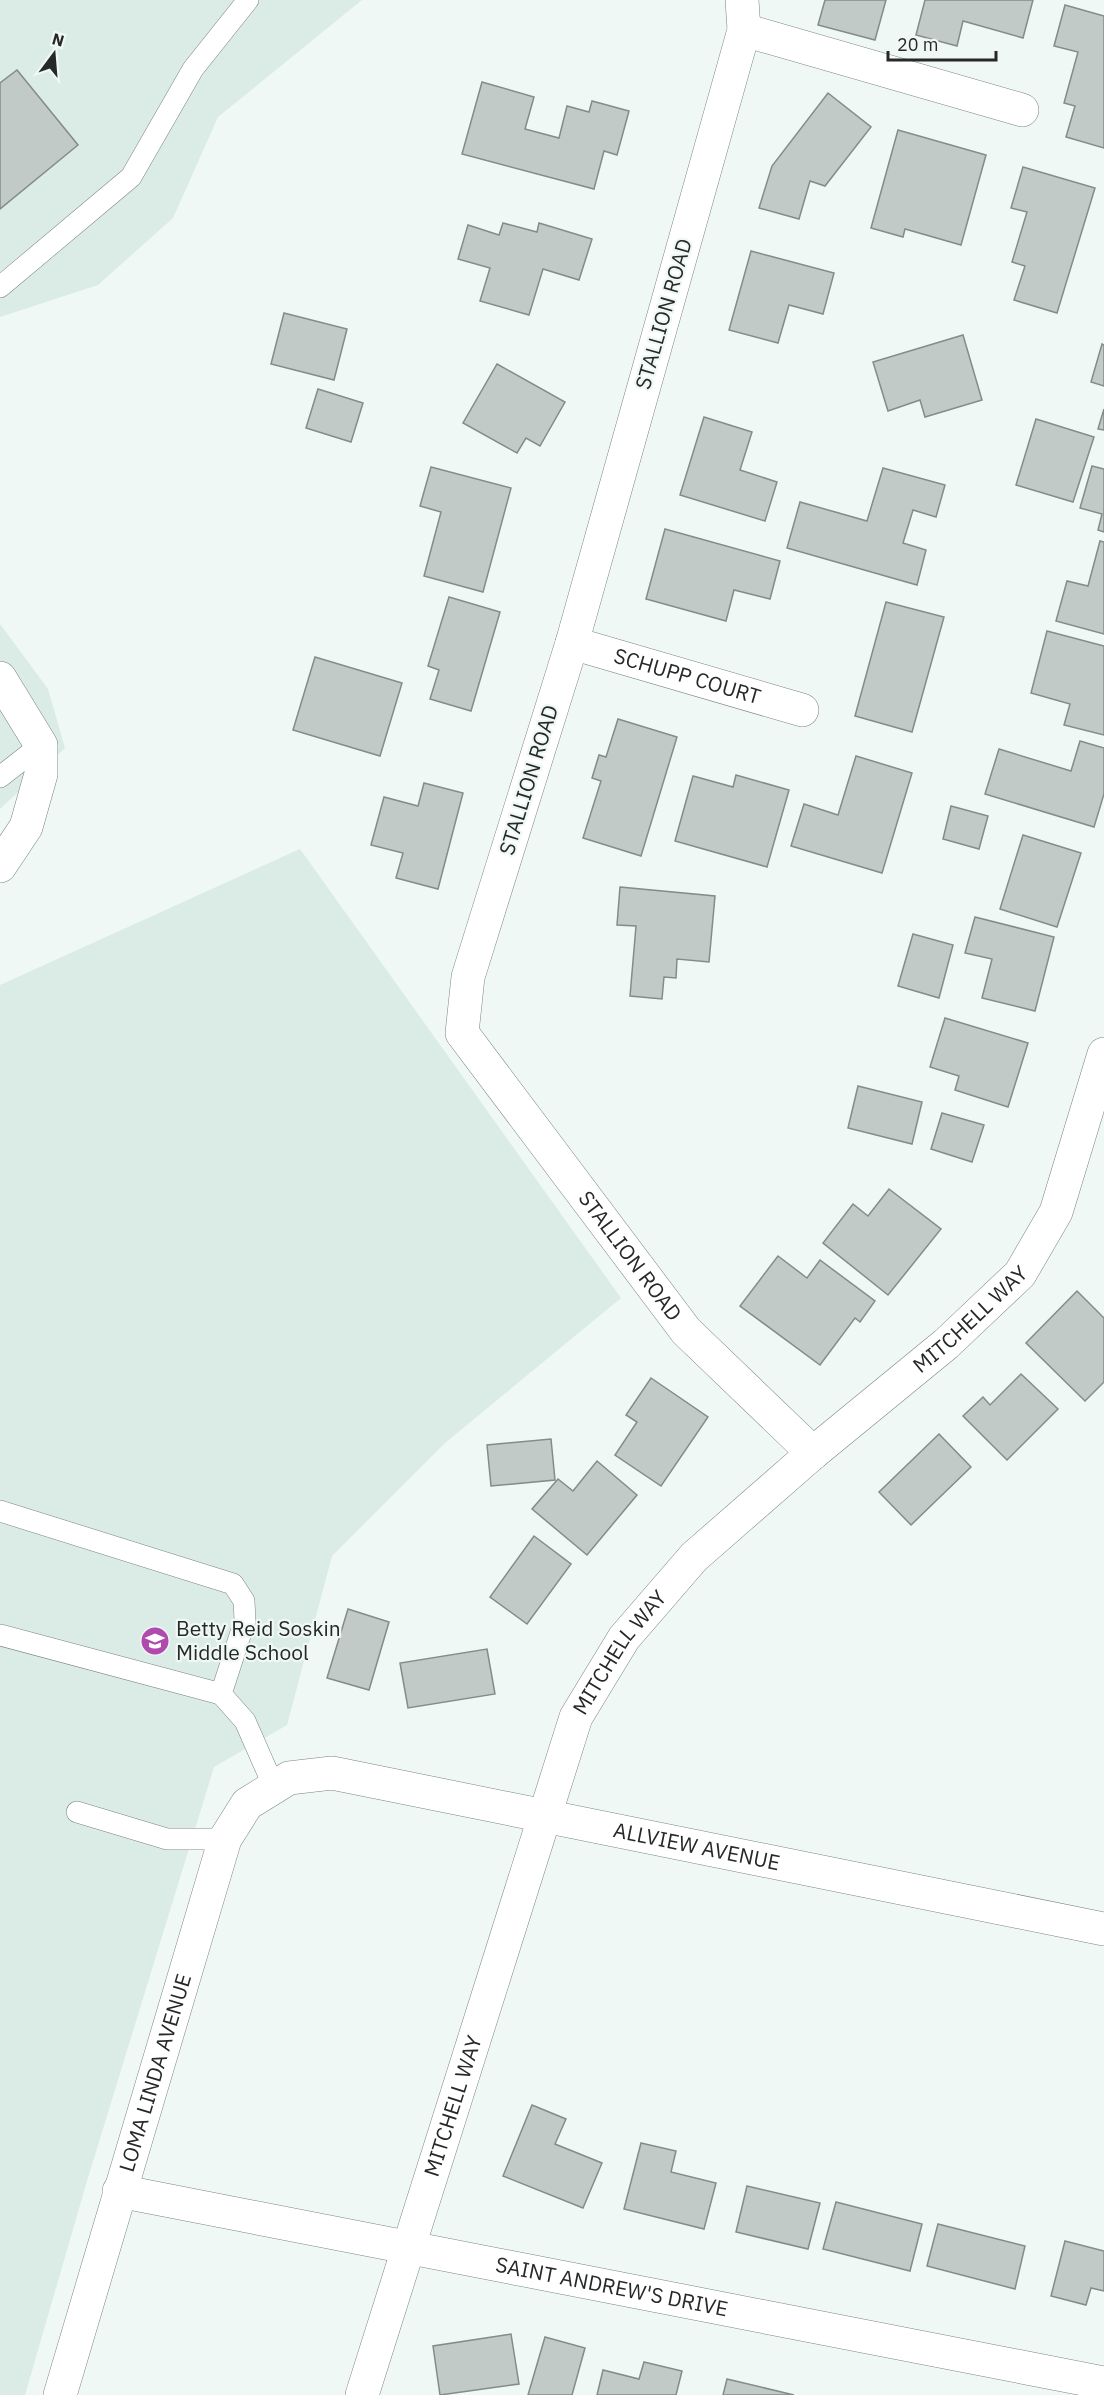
<svg xmlns="http://www.w3.org/2000/svg" width="1104" height="2395" viewBox="0 0 1104 2395" font-family="'IBM Plex Sans',sans-serif">
  <rect width="100%" height="100%" fill="#eff8f4"/>
  <!-- built -->
  <g fill="#daece5">
    <polygon points="0,0 362,0 218,117 173,218 98,285 0,317"/>
    <polygon points="0,624 48,689 65,748 0,809"/>
    <polygon points="300,849 621,1298 445,1443 332,1556 287,1725 214,1767 87,2181 25,2395 0,2395 0,985"/>
  </g>
  <!-- building -->
  <g fill="#c1cac6" stroke="#838c88" stroke-width="1.5">
    <polygon points="825,0 886,0 875,40 818,25"/>
    <polygon points="925,0 1033,0 1023,38 963,21 957,46 916,35"/>
    <polygon points="1065,5 1104,16 1104,148 1066,137 1075,106 1064,103 1078,52 1054,46"/>
    <polygon points="17,70 78,145 0,209 0,83"/>
    <polygon points="482,82 534,97 525,129 559,138 567,106 589,112 592,101 629,111 617,155 604,151 594,189 462,154"/>
    <polygon points="828,93 871,127 825,186 810,181 799,219 759,208 772,166"/>
    <polygon points="898,130 986,155 961,245 905,229 903,237 871,228"/>
    <polygon points="1023,167 1095,188 1057,313 1014,300 1025,266 1012,262 1027,212 1011,208"/>
    <polygon points="503,223 537,232 539,223 592,239 579,280 543,269 529,315 480,301 490,268 458,259 468,225 499,235"/>
    <polygon points="751,251 834,273 823,314 789,305 778,343 729,330"/>
    <polygon points="284,313 347,329 334,380 271,364"/>
    <polygon points="963,335 982,400 925,417 920,400 888,411 873,362"/>
    <polygon points="1102,344 1104,345 1104,386 1091,382"/>
    <polygon points="497,364 565,402 540,446 526,438 517,453 463,423"/>
    <polygon points="318,389 363,403 351,442 306,428"/>
    <polygon points="1104,409 1104,430 1098,429"/>
    <polygon points="704,417 752,432 740,470 777,482 765,521 680,495"/>
    <polygon points="1036,419 1094,437 1073,502 1016,485"/>
    <polygon points="1092,466 1104,469 1104,532 1098,530 1102,514 1080,508"/>
    <polygon points="431,467 511,488 483,592 424,576 441,512 420,506"/>
    <polygon points="883,468 945,485 936,517 913,510 903,543 926,550 917,585 787,548 800,502 867,521"/>
    <polygon points="665,529 780,561 770,599 734,590 726,621 646,599"/>
    <polygon points="1100,541 1104,542 1104,634 1056,621 1067,581 1088,586"/>
    <polygon points="449,597 500,612 471,711 430,699 439,670 428,666"/>
    <polygon points="886,602 944,617 912,732 855,716"/>
    <polygon points="1047,631 1104,646 1104,735 1064,725 1070,704 1031,693"/>
    <polygon points="315,657 402,683 380,756 293,730"/>
    <polygon points="618,719 677,737 641,856 583,838 601,781 592,778 599,755 606,757"/>
    <polygon points="1080,741 1104,748 1104,794 1094,827 985,794 999,749 1071,771"/>
    <polygon points="856,756 912,773 882,873 791,846 804,804 838,815"/>
    <polygon points="736,775 789,790 767,867 675,841 693,776 733,787"/>
    <polygon points="424,783 463,793 438,889 396,878 403,853 371,845 384,797 418,806"/>
    <polygon points="951,806 988,816 979,849 943,839"/>
    <polygon points="1023,835 1081,853 1057,927 1000,909"/>
    <polygon points="620,887 715,896 709,962 677,959 676,978 664,977 662,999 630,996 636,926 617,925"/>
    <polygon points="975,917 1054,937 1035,1011 982,998 992,959 965,953"/>
    <polygon points="913,934 953,945 939,998 898,986"/>
    <polygon points="945,1018 1028,1043 1008,1107 955,1090 959,1076 930,1067"/>
    <polygon points="858,1086 922,1102 912,1144 848,1128"/>
    <polygon points="942,1113 984,1125 972,1162 931,1149"/>
    <polygon points="889,1189 941,1229 888,1295 823,1243 853,1204 868,1216"/>
    <polygon points="778,1256 807,1278 820,1260 875,1301 860,1322 855,1318 820,1365 740,1306"/>
    <polygon points="1077,1291 1104,1318 1104,1382 1085,1401 1026,1343"/>
    <polygon points="1021,1374 1058,1409 1007,1460 963,1416 983,1397 990,1405"/>
    <polygon points="651,1378 708,1417 661,1486 615,1455 637,1422 626,1415"/>
    <polygon points="939,1434 971,1467 911,1525 879,1492"/>
    <polygon points="551,1439 555,1480 491,1486 487,1445"/>
    <polygon points="597,1461 637,1495 587,1555 532,1509 558,1479 573,1491"/>
    <polygon points="534,1536 571,1564 527,1624 490,1597"/>
    <polygon points="348,1609 389,1622 369,1690 327,1678"/>
    <polygon points="487,1649 495,1694 408,1708 400,1663"/>
    <polygon points="532,2105 566,2119 555,2144 602,2163 583,2208 503,2176"/>
    <polygon points="641,2143 676,2151 671,2172 716,2183 704,2229 624,2209"/>
    <polygon points="747,2186 820,2203 808,2249 736,2232"/>
    <polygon points="836,2202 922,2224 910,2271 823,2249"/>
    <polygon points="938,2224 1025,2246 1015,2289 927,2266"/>
    <polygon points="1065,2241 1104,2251 1104,2291 1091,2288 1086,2305 1051,2296"/>
    <polygon points="511,2334 519,2384 440,2395 433,2346"/>
    <polygon points="545,2337 585,2348 572,2395 528,2395"/>
    <polygon points="644,2362 682,2371 676,2395 597,2395 603,2370 639,2379"/>
    <polygon points="727,2379 794,2395 723,2395"/>
  </g>
  <g fill="none" stroke-linecap="round" stroke-linejoin="round">
    <!-- lane casing -->
    <g stroke="#7c8581" stroke-width="22">
      <g id="lane">
        <polyline points="0,287 131,177 193,69 248,0"/>
        <polyline points="0,777 41,745"/>
        <polyline points="0,1511 233,1584 244,1601 245,1620 221,1694 245,1721 274,1787"/>
        <polyline points="0,1635 221,1694"/>
        <polyline points="77,1812 167,1839 225,1839"/>
      </g>
    </g>
    <!-- street casing -->
    <g stroke="#7c8581" stroke-width="34">
      <g id="street">
        <path id="s1" d="M742,0l2,30 -172,613 -104,334 -6,56 224,298 127,122"/>
        <polyline points="744,30 1022,110"/>
        <path id="s2" d="M572,643l230,67"/>
        <polyline points="0,678 41,745 41,774 26,827 0,866"/>
        <path id="s3" d="M119,2191l985,192"/>
        <path id="s4" d="M60,2395l165,-556 22,-35 42,-26 43,-5 772,156"/>
        <path id="s5" d="M362,2395l214,-678 48,-79 70,-81 119,-104 133,-109 74,-70 36,-62 48,-158"/>
      </g>
    </g>
    <!-- lane -->
    <use href="#lane" stroke="#fff" stroke-width="21"/>
    <!-- street -->
    <use href="#street" stroke="#fff" stroke-width="33"/>
  </g>
  <!-- icons -->
  <defs>
    <g id="school-disc" transform="scale(1.5)"><circle r="9.5" fill="#b04aae" stroke="#eff8f4"/><path d="M0-5L7-2L0 1L-7-2ZM-4 1L0 2.5L4 1V4Q0 6-4 4Z" fill="#fff"/></g>
  </defs>
  <g fill-rule="evenodd">
    <use href="#school-disc" x="155" y="1641"/>
  </g>
  <g text-anchor="middle" stroke-width="4.5" stroke-linejoin="round" paint-order="stroke">
    <!-- street labels -->
    <g font-size="21" fill="#262928" stroke="#eff8f4">
      <text transform="translate(664 314) rotate(-74)" y="7">STALLION ROAD</text>
      <text dy="7" stroke="none"><textPath href="#s2" startOffset="120">SCHUPP COURT</textPath></text>
      <text transform="translate(529 780) rotate(-73)" y="7">STALLION ROAD</text>
      <text dy="7" stroke="none"><textPath href="#s1" startOffset="1352">STALLION ROAD</textPath></text>
      <text dy="7" stroke="none"><textPath href="#s5" startOffset="1275">MITCHELL WAY</textPath></text>
      <text dy="7" stroke="none"><textPath href="#s5" startOffset="789">MITCHELL WAY</textPath></text>
      <text dy="7" stroke="none"><textPath href="#s4" startOffset="1086">ALLVIEW AVENUE</textPath></text>
      <text dy="7" stroke="none"><textPath href="#s4" startOffset="336">LOMA LINDA AVENUE</textPath></text>
      <text dy="7" stroke="none"><textPath href="#s5" startOffset="303">MITCHELL WAY</textPath></text>
      <text dy="7" stroke="none"><textPath href="#s3" startOffset="502">SAINT ANDREW'S DRIVE</textPath></text>
    </g>
    <!-- poi labels -->
    <g font-size="21" fill="#262928" stroke="#eff8f4" text-anchor="start">
      <text x="176" y="1636">Betty Reid Soskin<tspan x="176" dy="24">Middle School</tspan></text>
    </g>
  </g>
  <!-- north arrow -->
  <g transform="translate(54 54) rotate(16)" stroke="#eff8f4" stroke-width="4.5" paint-order="stroke">
  <path d="M0-4.5L10 22L0 15L-10 22Z" fill="#262928"/>
  <text y="-9" font-size="16" font-weight="bold" text-anchor="middle" fill="#262928">N</text>
  </g>
  <!-- scale -->
  <path d="M888 51v9h108v-9" fill="none" stroke="#262928" stroke-width="3"/>
  <text x="897" y="51" font-size="18" fill="#262928" stroke="#eff8f4" stroke-width="4.5" paint-order="stroke">20 m</text>
</svg>
